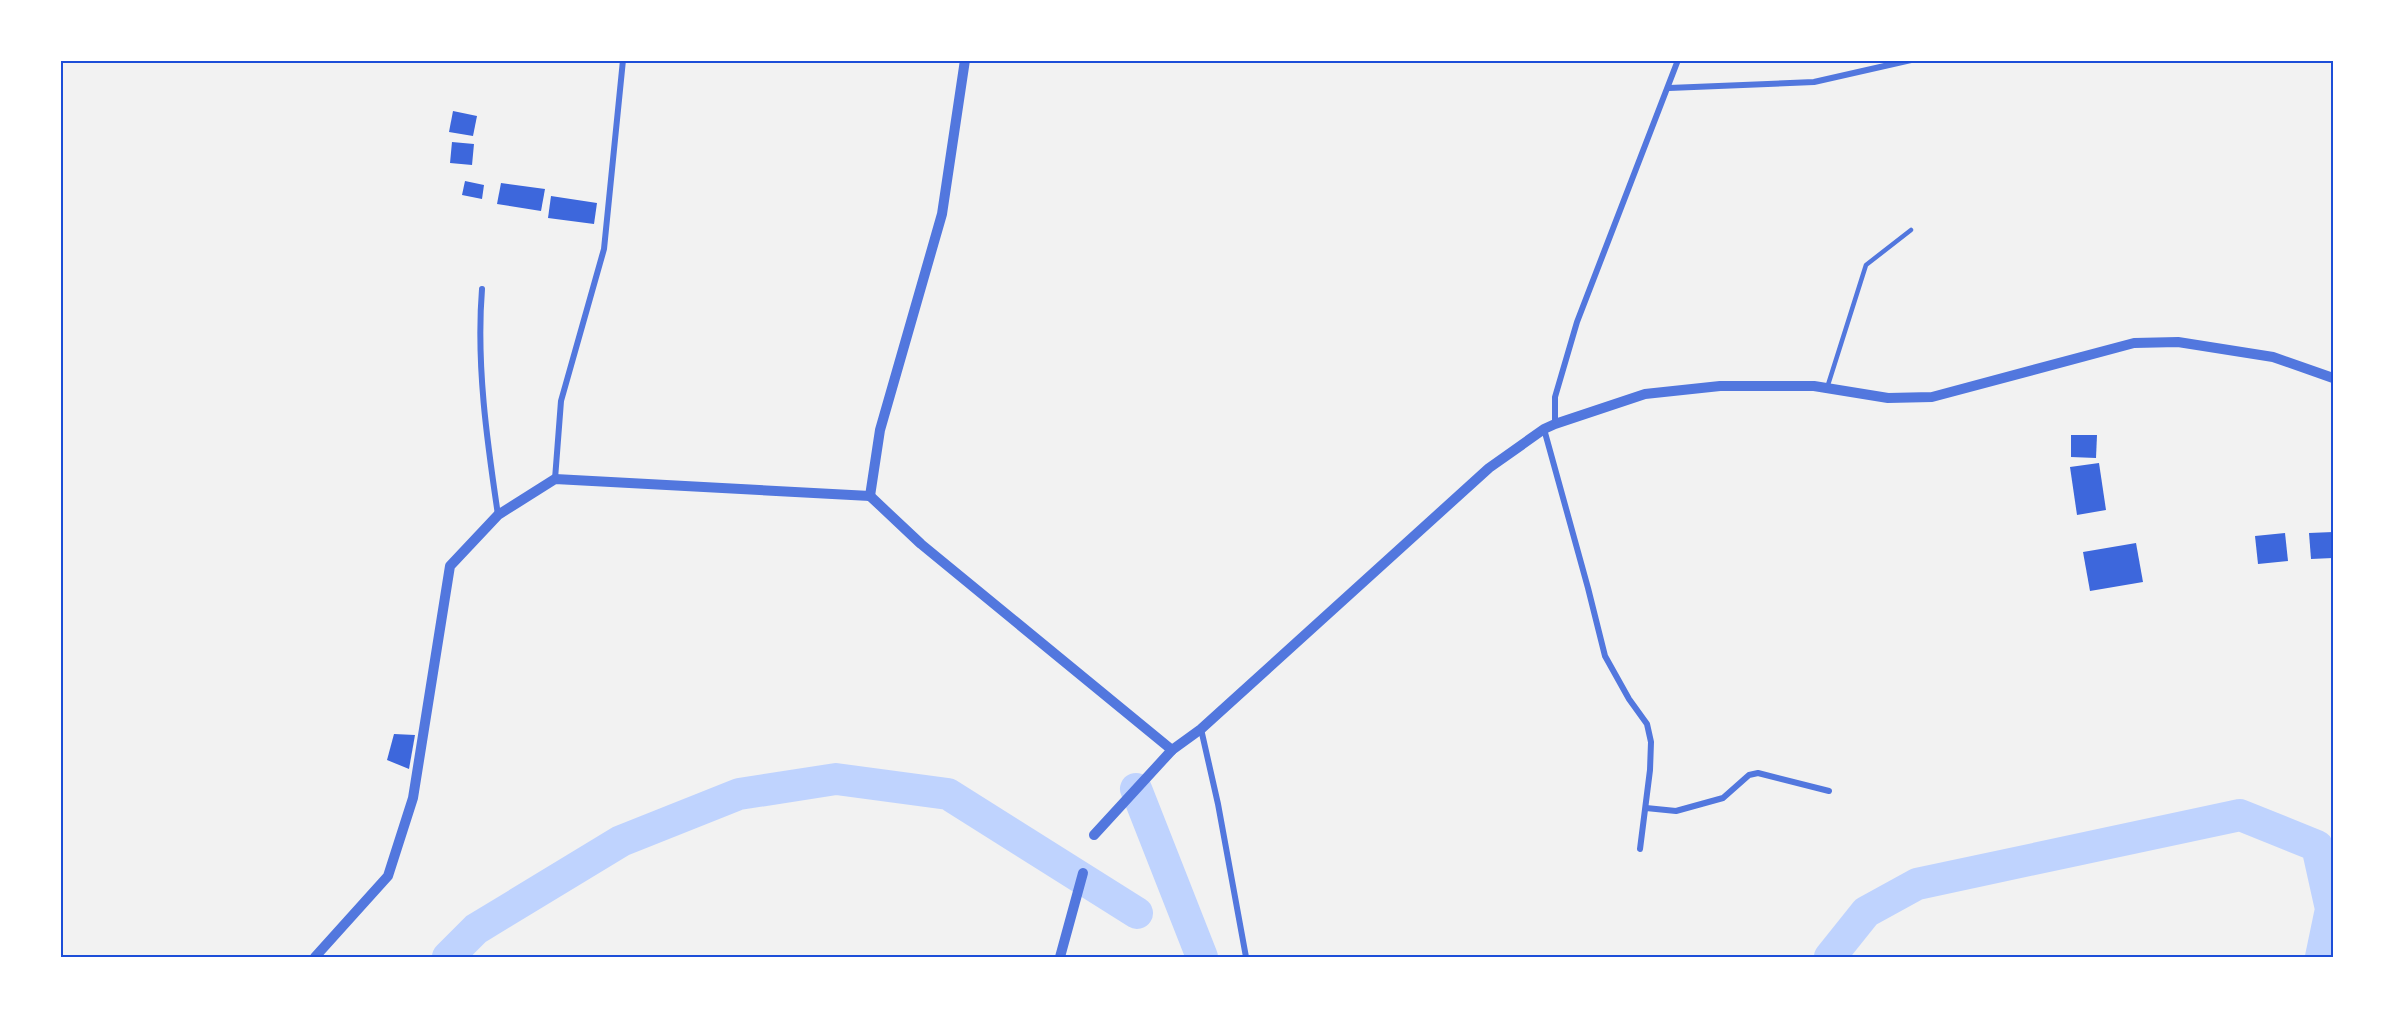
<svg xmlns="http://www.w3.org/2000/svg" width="2393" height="1017" viewBox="0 0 2393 1017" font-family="Lato,sans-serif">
  <rect width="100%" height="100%" fill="#f2f2f2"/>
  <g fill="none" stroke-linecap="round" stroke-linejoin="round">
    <!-- river -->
    <g stroke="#bfd3fe" stroke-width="32">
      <polyline points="1136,789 1202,957"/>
      <polyline points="448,957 476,929 621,841 739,794 836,779 948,794 1137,913"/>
      <polyline points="1830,957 1866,912 1917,884 2240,815 2317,846 2331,909 2321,957"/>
    </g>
  </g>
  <!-- building -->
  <g fill="#3d67dc">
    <polygon points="453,111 477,116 473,136 449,132"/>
    <polygon points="452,142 474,144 472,165 450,163"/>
    <polygon points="465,181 484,185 482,199 462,195"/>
    <polygon points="501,183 545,189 541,211 497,204"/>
    <polygon points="551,196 597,203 594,224 548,218"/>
    <polygon points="2071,435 2097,435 2096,458 2071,457"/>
    <polygon points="2099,463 2106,510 2077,515 2070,467"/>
    <polygon points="2333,532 2333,558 2311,559 2309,533"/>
    <polygon points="2285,533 2288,561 2258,564 2255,536"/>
    <polygon points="2136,543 2143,582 2090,591 2083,552"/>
    <polygon points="394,734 415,735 409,769 387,760"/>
  </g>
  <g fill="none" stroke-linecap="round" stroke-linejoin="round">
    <!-- service -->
    <polyline stroke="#5277de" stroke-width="4.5" points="1827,388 1866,265 1911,230"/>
    <!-- minor -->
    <g stroke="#5277de" stroke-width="6">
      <polyline points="1669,88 1814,82 1911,60"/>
      <path d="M482,289c-6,75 5,152 16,226"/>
      <polyline points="1555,424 1555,397 1577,322 1678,60"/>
      <polyline points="1544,429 1588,588 1605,656 1629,699 1647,724 1651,742 1650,770 1640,849"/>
      <polyline points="555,479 561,401 604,249 623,60"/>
      <polyline points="1201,729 1218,804 1246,957"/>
      <polyline points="1646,808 1676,811 1723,798 1749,775 1758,773 1829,791"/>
    </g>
    <!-- tertiary -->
    <g stroke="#5277de" stroke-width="10">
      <polyline points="870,496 880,430 942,214 965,60"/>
      <polyline points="870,496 921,544 1172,750"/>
      <polyline points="1094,835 1172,750 1201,729 1489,468 1544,429 1555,424 1645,394 1720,386 1814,386 1888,398 1932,397 2134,343 2178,342 2273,357 2333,378"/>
      <polyline points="315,957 388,876 413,798 450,566 498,515 555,479 870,496"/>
      <polyline points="1060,957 1083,873"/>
    </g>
  </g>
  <!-- border -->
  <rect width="2393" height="1017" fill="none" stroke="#ffffff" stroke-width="123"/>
  <rect x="62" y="62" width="2270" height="894" fill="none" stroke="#1d4ed8" stroke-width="2"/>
</svg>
